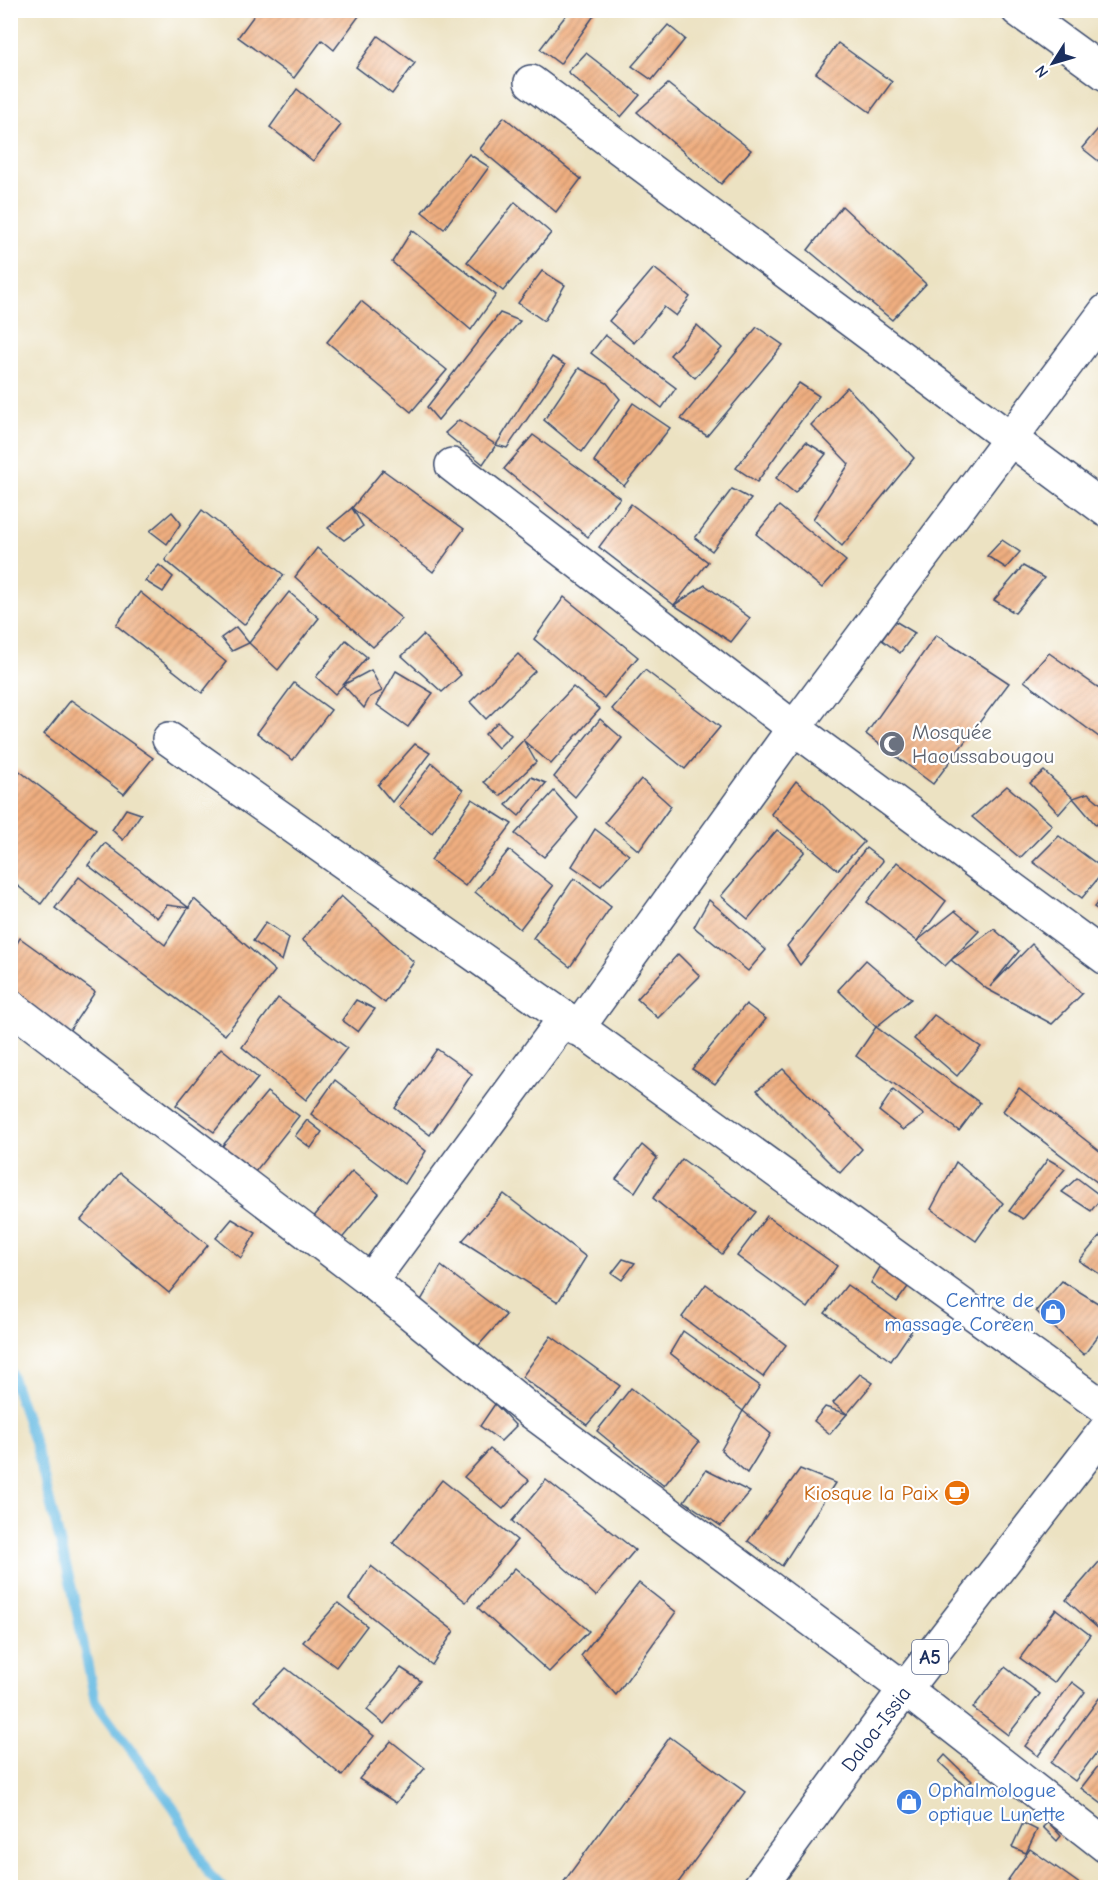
<svg xmlns="http://www.w3.org/2000/svg" width="1116" height="1898" viewBox="0 0 1116 1898" font-family="'Comic Neue',sans-serif">
  <defs>
    <pattern id="building-hatch" width="6" height="6" patternUnits="userSpaceOnUse" patternTransform="scale(1.5)"><rect width="6" height="6" fill="#f0af80"/><path d="M-1 1l2-2M0 6l6-6M5 7l2-2" fill="none" stroke="#c28f6c"/></pattern>
  </defs>
  <rect width="100%" height="100%" fill="#fff"/>
  <filter id="ink" filterUnits="userSpaceOnUse"><feTurbulence type="fractalNoise" baseFrequency=".0167" numOctaves="2"/><feDisplacementMap in="SourceGraphic" scale="12" xChannelSelector="R" yChannelSelector="G"/><feConvolveMatrix kernelMatrix="1 2 1 2 8 2 1 2 1" color-interpolation-filters="sRGB"/></filter>
  <filter id="wash" filterUnits="userSpaceOnUse"><feTurbulence type="fractalNoise" baseFrequency=".008" numOctaves="4" result="noise"/><feDisplacementMap in="SourceGraphic" scale="24" xChannelSelector="R" yChannelSelector="G"/><feGaussianBlur stdDeviation="1.35" result="paint"/><feColorMatrix in="noise" values="0 0 0 0 0 0 0 0 0 0 0 0 0 0 0 0 0 1.4 0 .05"/><feComposite in="paint" operator="in"/></filter>
  <g filter="url(#wash)">
    <rect width="100%" height="100%" fill="#ece2c2"/>
    <g fill="none" stroke-linecap="round" stroke-linejoin="round">
      <!-- stream -->
      <polyline stroke="#67bbe3" stroke-width="10" points="10,1372 36,1447 72,1589 95,1701 174,1808 209,1874 223,1888"/>
    </g>
    <g id="blocks">
      <!-- building -->
      <g fill="url(#building-hatch)">
        <polygon points="258,10 361,10 362,12 334,50 322,40 294,78 238,37"/>
        <polygon points="570,10 598,10 560,64 540,49"/>
        <polygon points="668,25 685,39 652,80 632,66"/>
        <polygon points="378,36 415,63 392,94 356,67"/>
        <polygon points="838,43 892,82 870,112 816,73"/>
        <polygon points="586,53 640,95 621,117 568,72"/>
        <polygon points="668,84 751,150 721,184 637,112"/>
        <polygon points="297,89 341,125 313,161 270,127"/>
        <polygon points="504,117 581,179 556,212 480,149"/>
        <polygon points="1103,123 1106,124 1106,167 1082,148"/>
        <polygon points="469,154 489,167 444,229 422,212"/>
        <polygon points="515,202 551,233 503,291 467,262"/>
        <polygon points="842,206 926,284 892,320 808,250"/>
        <polygon points="412,230 496,295 471,330 392,262"/>
        <polygon points="654,268 690,297 676,316 664,307 634,343 609,321"/>
        <polygon points="542,271 565,285 544,321 518,303"/>
        <polygon points="361,301 447,370 411,412 327,342"/>
        <polygon points="500,313 520,321 438,420 427,407"/>
        <polygon points="697,325 722,348 695,378 670,355"/>
        <polygon points="757,327 783,345 707,436 681,419"/>
        <polygon points="605,335 676,388 662,408 591,353"/>
        <polygon points="552,357 565,365 507,448 496,445"/>
        <polygon points="579,368 607,383 620,399 582,452 544,420"/>
        <polygon points="799,383 819,396 757,482 736,468"/>
        <polygon points="847,387 914,458 842,546 813,519 849,464 811,425"/>
        <polygon points="633,403 670,428 624,486 594,461"/>
        <polygon points="459,420 496,445 483,464 445,433"/>
        <polygon points="533,435 620,498 588,537 504,469"/>
        <polygon points="806,442 826,454 795,493 776,478"/>
        <polygon points="383,470 464,529 433,572 352,508"/>
        <polygon points="732,489 751,499 712,551 695,538"/>
        <polygon points="631,504 708,562 674,605 599,547"/>
        <polygon points="779,506 846,561 822,588 756,534"/>
        <polygon points="352,508 363,526 344,540 328,528"/>
        <polygon points="202,510 284,575 244,625 165,560"/>
        <polygon points="172,512 181,523 167,544 150,531"/>
        <polygon points="1002,540 1020,552 1006,568 987,556"/>
        <polygon points="317,548 402,619 373,647 295,577"/>
        <polygon points="159,565 173,577 163,592 145,581"/>
        <polygon points="1023,566 1044,578 1015,613 994,600"/>
        <polygon points="705,585 750,618 731,642 674,605"/>
        <polygon points="140,592 226,662 202,693 116,625"/>
        <polygon points="289,592 319,618 278,670 249,643"/>
        <polygon points="564,597 638,657 604,698 534,639"/>
        <polygon points="895,621 915,633 900,653 882,640"/>
        <polygon points="236,627 249,643 232,651 221,638"/>
        <polygon points="423,635 461,675 442,692 402,656"/>
        <polygon points="936,635 1009,683 933,784 866,734"/>
        <polygon points="346,640 367,657 343,685 371,670 382,691 370,697 364,708 343,685 335,694 316,677"/>
        <polygon points="1049,653 1106,693 1106,737 1103,740 1024,681"/>
        <polygon points="518,654 535,671 486,719 470,702"/>
        <polygon points="645,670 720,727 685,769 612,709"/>
        <polygon points="396,671 433,693 408,727 377,705"/>
        <polygon points="294,683 331,710 293,760 257,733"/>
        <polygon points="573,687 600,709 551,764 524,741 536,762 500,796 484,782"/>
        <polygon points="71,700 153,758 124,794 44,734"/>
        <polygon points="600,719 622,738 575,797 554,777"/>
        <polygon points="498,722 511,735 498,748 485,734"/>
        <polygon points="415,744 430,753 392,802 378,785"/>
        <polygon points="432,763 463,790 432,833 399,807"/>
        <polygon points="17,769 96,830 41,904 10,880 10,782"/>
        <polygon points="1044,771 1073,798 1059,814 1030,783"/>
        <polygon points="531,777 546,783 519,816 506,805"/>
        <polygon points="641,779 671,806 639,851 605,822"/>
        <polygon points="796,781 864,842 838,870 771,814"/>
        <polygon points="1007,786 1052,825 1020,858 972,817"/>
        <polygon points="554,791 578,818 544,857 515,834"/>
        <polygon points="1088,793 1106,808 1106,816 1096,825 1073,798"/>
        <polygon points="472,799 512,824 465,886 431,860"/>
        <polygon points="126,809 141,814 123,840 112,830"/>
        <polygon points="595,829 629,855 601,886 572,866"/>
        <polygon points="777,830 805,851 748,919 721,896"/>
        <polygon points="1059,836 1105,870 1082,898 1033,862"/>
        <polygon points="105,843 189,908 167,905 157,918 88,865"/>
        <polygon points="866,848 883,861 800,965 787,946"/>
        <polygon points="509,850 553,886 520,929 475,892"/>
        <polygon points="897,862 946,901 917,941 867,902"/>
        <polygon points="79,877 165,945 194,899 275,971 225,1035 55,908"/>
        <polygon points="574,878 611,907 570,967 533,938"/>
        <polygon points="1106,892 1106,915 1094,907"/>
        <polygon points="341,896 414,962 385,1003 302,940"/>
        <polygon points="709,900 766,950 748,971 694,927"/>
        <polygon points="955,911 979,931 951,960 994,929 1019,951 990,987 1032,944 1082,994 1052,1024 987,989 951,960 945,966 917,941"/>
        <polygon points="266,922 289,938 282,961 253,941"/>
        <polygon points="20,938 95,992 67,1034 10,989 10,956"/>
        <polygon points="678,954 700,976 658,1018 637,999"/>
        <polygon points="866,960 911,999 876,1027 980,1103 959,1131 856,1056 876,1027 838,990"/>
        <polygon points="278,998 347,1048 306,1100 242,1047"/>
        <polygon points="356,1000 375,1009 358,1032 342,1020"/>
        <polygon points="746,1004 766,1019 715,1084 692,1069"/>
        <polygon points="934,1015 981,1047 957,1076 914,1039"/>
        <polygon points="221,1048 258,1078 214,1132 176,1105"/>
        <polygon points="437,1049 472,1074 430,1135 395,1108"/>
        <polygon points="783,1069 862,1149 840,1173 757,1090"/>
        <polygon points="335,1080 426,1151 405,1184 311,1114"/>
        <polygon points="1019,1088 1106,1156 1106,1189 1003,1111"/>
        <polygon points="893,1090 924,1115 903,1130 879,1111"/>
        <polygon points="267,1092 299,1116 251,1177 220,1149"/>
        <polygon points="307,1120 322,1132 311,1148 295,1136"/>
        <polygon points="642,1145 657,1158 635,1192 616,1179"/>
        <polygon points="682,1159 756,1212 722,1254 653,1198"/>
        <polygon points="1048,1159 1065,1169 1023,1219 1009,1211"/>
        <polygon points="956,1162 1003,1203 976,1241 931,1209"/>
        <polygon points="352,1171 379,1194 339,1242 312,1219"/>
        <polygon points="120,1173 208,1245 169,1293 81,1220"/>
        <polygon points="1077,1178 1102,1197 1091,1211 1062,1192"/>
        <polygon points="504,1194 586,1257 558,1302 462,1241"/>
        <polygon points="767,1216 837,1266 808,1308 737,1256"/>
        <polygon points="232,1219 256,1233 241,1258 216,1238"/>
        <polygon points="1106,1229 1106,1278 1079,1261"/>
        <polygon points="623,1259 635,1263 622,1280 612,1273"/>
        <polygon points="884,1260 913,1280 897,1302 871,1283"/>
        <polygon points="441,1266 506,1315 478,1346 420,1302"/>
        <polygon points="1062,1281 1106,1308 1106,1325 1084,1355 1036,1311"/>
        <polygon points="706,1284 786,1345 763,1377 682,1317"/>
        <polygon points="847,1285 912,1330 891,1361 825,1313"/>
        <polygon points="683,1331 760,1386 743,1411 670,1353"/>
        <polygon points="551,1336 620,1386 587,1425 522,1377"/>
        <polygon points="860,1374 873,1383 847,1414 833,1403"/>
        <polygon points="631,1388 699,1442 664,1486 597,1431"/>
        <polygon points="495,1404 516,1426 501,1441 480,1426"/>
        <polygon points="825,1407 847,1414 830,1434 814,1421"/>
        <polygon points="743,1411 771,1434 747,1473 721,1450"/>
        <polygon points="490,1449 529,1480 503,1509 464,1477"/>
        <polygon points="800,1469 835,1483 782,1566 748,1541"/>
        <polygon points="706,1470 750,1492 721,1526 684,1501"/>
        <polygon points="442,1480 517,1540 466,1602 393,1543"/>
        <polygon points="546,1480 635,1550 596,1596 512,1521"/>
        <polygon points="1106,1554 1106,1625 1101,1631 1066,1600"/>
        <polygon points="371,1566 454,1631 432,1665 349,1599"/>
        <polygon points="515,1568 589,1631 549,1672 478,1608"/>
        <polygon points="639,1583 676,1612 616,1695 581,1656"/>
        <polygon points="338,1603 367,1626 336,1667 303,1642"/>
        <polygon points="1056,1609 1090,1635 1054,1683 1020,1658"/>
        <polygon points="1005,1667 1040,1694 1008,1735 973,1708"/>
        <polygon points="286,1668 374,1736 342,1776 254,1701"/>
        <polygon points="401,1668 421,1681 384,1724 367,1710"/>
        <polygon points="1072,1682 1085,1692 1038,1756 1025,1746"/>
        <polygon points="1100,1697 1106,1701 1106,1740 1075,1781 1051,1763"/>
        <polygon points="670,1737 745,1792 675,1887 560,1887"/>
        <polygon points="391,1741 425,1768 396,1803 359,1779"/>
        <polygon points="945,1755 972,1781 966,1787 939,1762"/>
        <polygon points="1106,1756 1106,1807 1081,1788"/>
        <polygon points="1048,1822 1061,1836 1057,1841 1043,1827"/>
        <polygon points="1023,1823 1037,1830 1026,1853 1012,1847"/>
        <polygon points="1030,1849 1056,1867 1084,1887 1003,1887"/>
      </g>
    </g>
  </g>
  <g filter="url(#ink)">
    <use href="#blocks" fill-opacity="0" stroke="#3a4a6d" stroke-width="1.5"/>
    <g fill="none" stroke-linecap="round" stroke-linejoin="round">
      <!-- street casing -->
      <g stroke="#3a4a6d" stroke-width="36">
        <g id="street">
          <polyline points="1018,10 1106,74"/>
          <polyline points="531,82 1106,510"/>
          <polyline points="452,465 794,728 1106,958"/>
          <polyline points="169,739 565,1018 1106,1409"/>
          <polyline points="10,1006 371,1281 532,1412 905,1689 1106,1846"/>
          <polyline points="577,1029 794,728 1106,311"/>
          <polyline points="371,1281 565,1018"/>
        </g>
      </g>
      <!-- primary casing -->
      <g stroke="#3a4a6d" stroke-width="36">
        <polyline id="primary" points="759,1888 905,1689 1106,1429"/>
      </g>
      <!-- street -->
      <use href="#street" stroke="#fff" stroke-width="33"/>
      <!-- primary -->
      <use href="#primary" stroke="#fff" stroke-width="33"/>
    </g>
  </g>
  <!-- icons -->
  <defs>
    <g id="mosque-disc" transform="scale(1.35)"><circle r="9.5" fill="#6b7280" stroke="#fff"/><path d="M3.5-4.9A6 6 0 1 0 3.5 4.9A5 5 0 1 1 3.5-4.9Z" fill="#fff"/></g>
    <g id="shop-disc" transform="scale(1.35)"><circle r="9.5" fill="#3f7fe0" stroke="#fff"/><path d="M-5-2.5h2.3a2.7 3.5 0 0 1 5.4 0H5L5.5 6h-11ZM-1.5-2.5h3a1.5 2.3 0 0 0-3 0Z" fill="#fff"/></g>
    <g id="cafe-disc" transform="scale(1.35)"><circle r="9.5" fill="#e8710a" stroke="#fff"/><path d="M-5.5-4.5H6V0H3Q3 3.5 0 3.5H-2.5Q-5.5 3.5-5.5 0ZM3-3.2v2h1.7v-2ZM-6 4.5H4V6H-6Z" fill="#fff"/></g>
  </defs>
  <g fill-rule="evenodd">
    <use href="#mosque-disc" x="892" y="744"/>
    <use href="#shop-disc" x="1053" y="1312"/>
    <use href="#cafe-disc" x="957" y="1493"/>
    <use href="#shop-disc" x="909" y="1802"/>
  </g>
  <g text-anchor="middle" stroke-width="4.5" stroke-linejoin="round" paint-order="stroke">
    <!-- shield labels -->
    <rect fill="#fff" stroke="#5f6d8e" stroke-width="1.5" x="912" y="1640" width="36" height="34" rx="4.5"/>
    <g font-size="20" font-weight="bold" fill="#1b2f5e">
      <text x="930" y="1664">A5</text>
    </g>
    <!-- worship labels -->
    <g font-size="21" fill="#5b616d" stroke="#fff" text-anchor="start">
      <text x="912" y="739">Mosquée<tspan x="912" dy="24">Haoussabougou</tspan></text>
    </g>
    <!-- shop labels -->
    <g font-size="21" fill="#366cbe" stroke="#fff" text-anchor="end">
      <text x="1034" y="1307">Centre de<tspan x="1034" dy="24">massage Coreen</tspan></text>
      <text x="928" y="1797" text-anchor="start">Ophalmologue<tspan x="928" dy="24">optique Lunette</tspan></text>
    </g>
    <!-- food labels -->
    <g font-size="21" fill="#c56008" stroke="#fff" text-anchor="end">
      <text x="938" y="1500">Kiosque la Paix</text>
    </g>
    <!-- street labels -->
    <g font-size="21" fill="#1b2f5e" stroke="#fff">
      <text transform="translate(876 1729) rotate(-53)" y="7">Daloa-Issia</text>
    </g>
  </g>
  <!-- margin -->
  <rect width="1116" height="1898" fill="none" stroke="#fff" stroke-width="36"/>
  <!-- north arrow -->
  <g transform="translate(1053 63) rotate(233)" stroke="#ffffff" stroke-width="4.5" paint-order="stroke">
  <path d="M0-4.5L10 22L0 15L-10 22Z" fill="#1b2f5e"/>
  <text y="-9" font-size="16" font-weight="bold" text-anchor="middle" fill="#1b2f5e">N</text>
  </g>
</svg>
